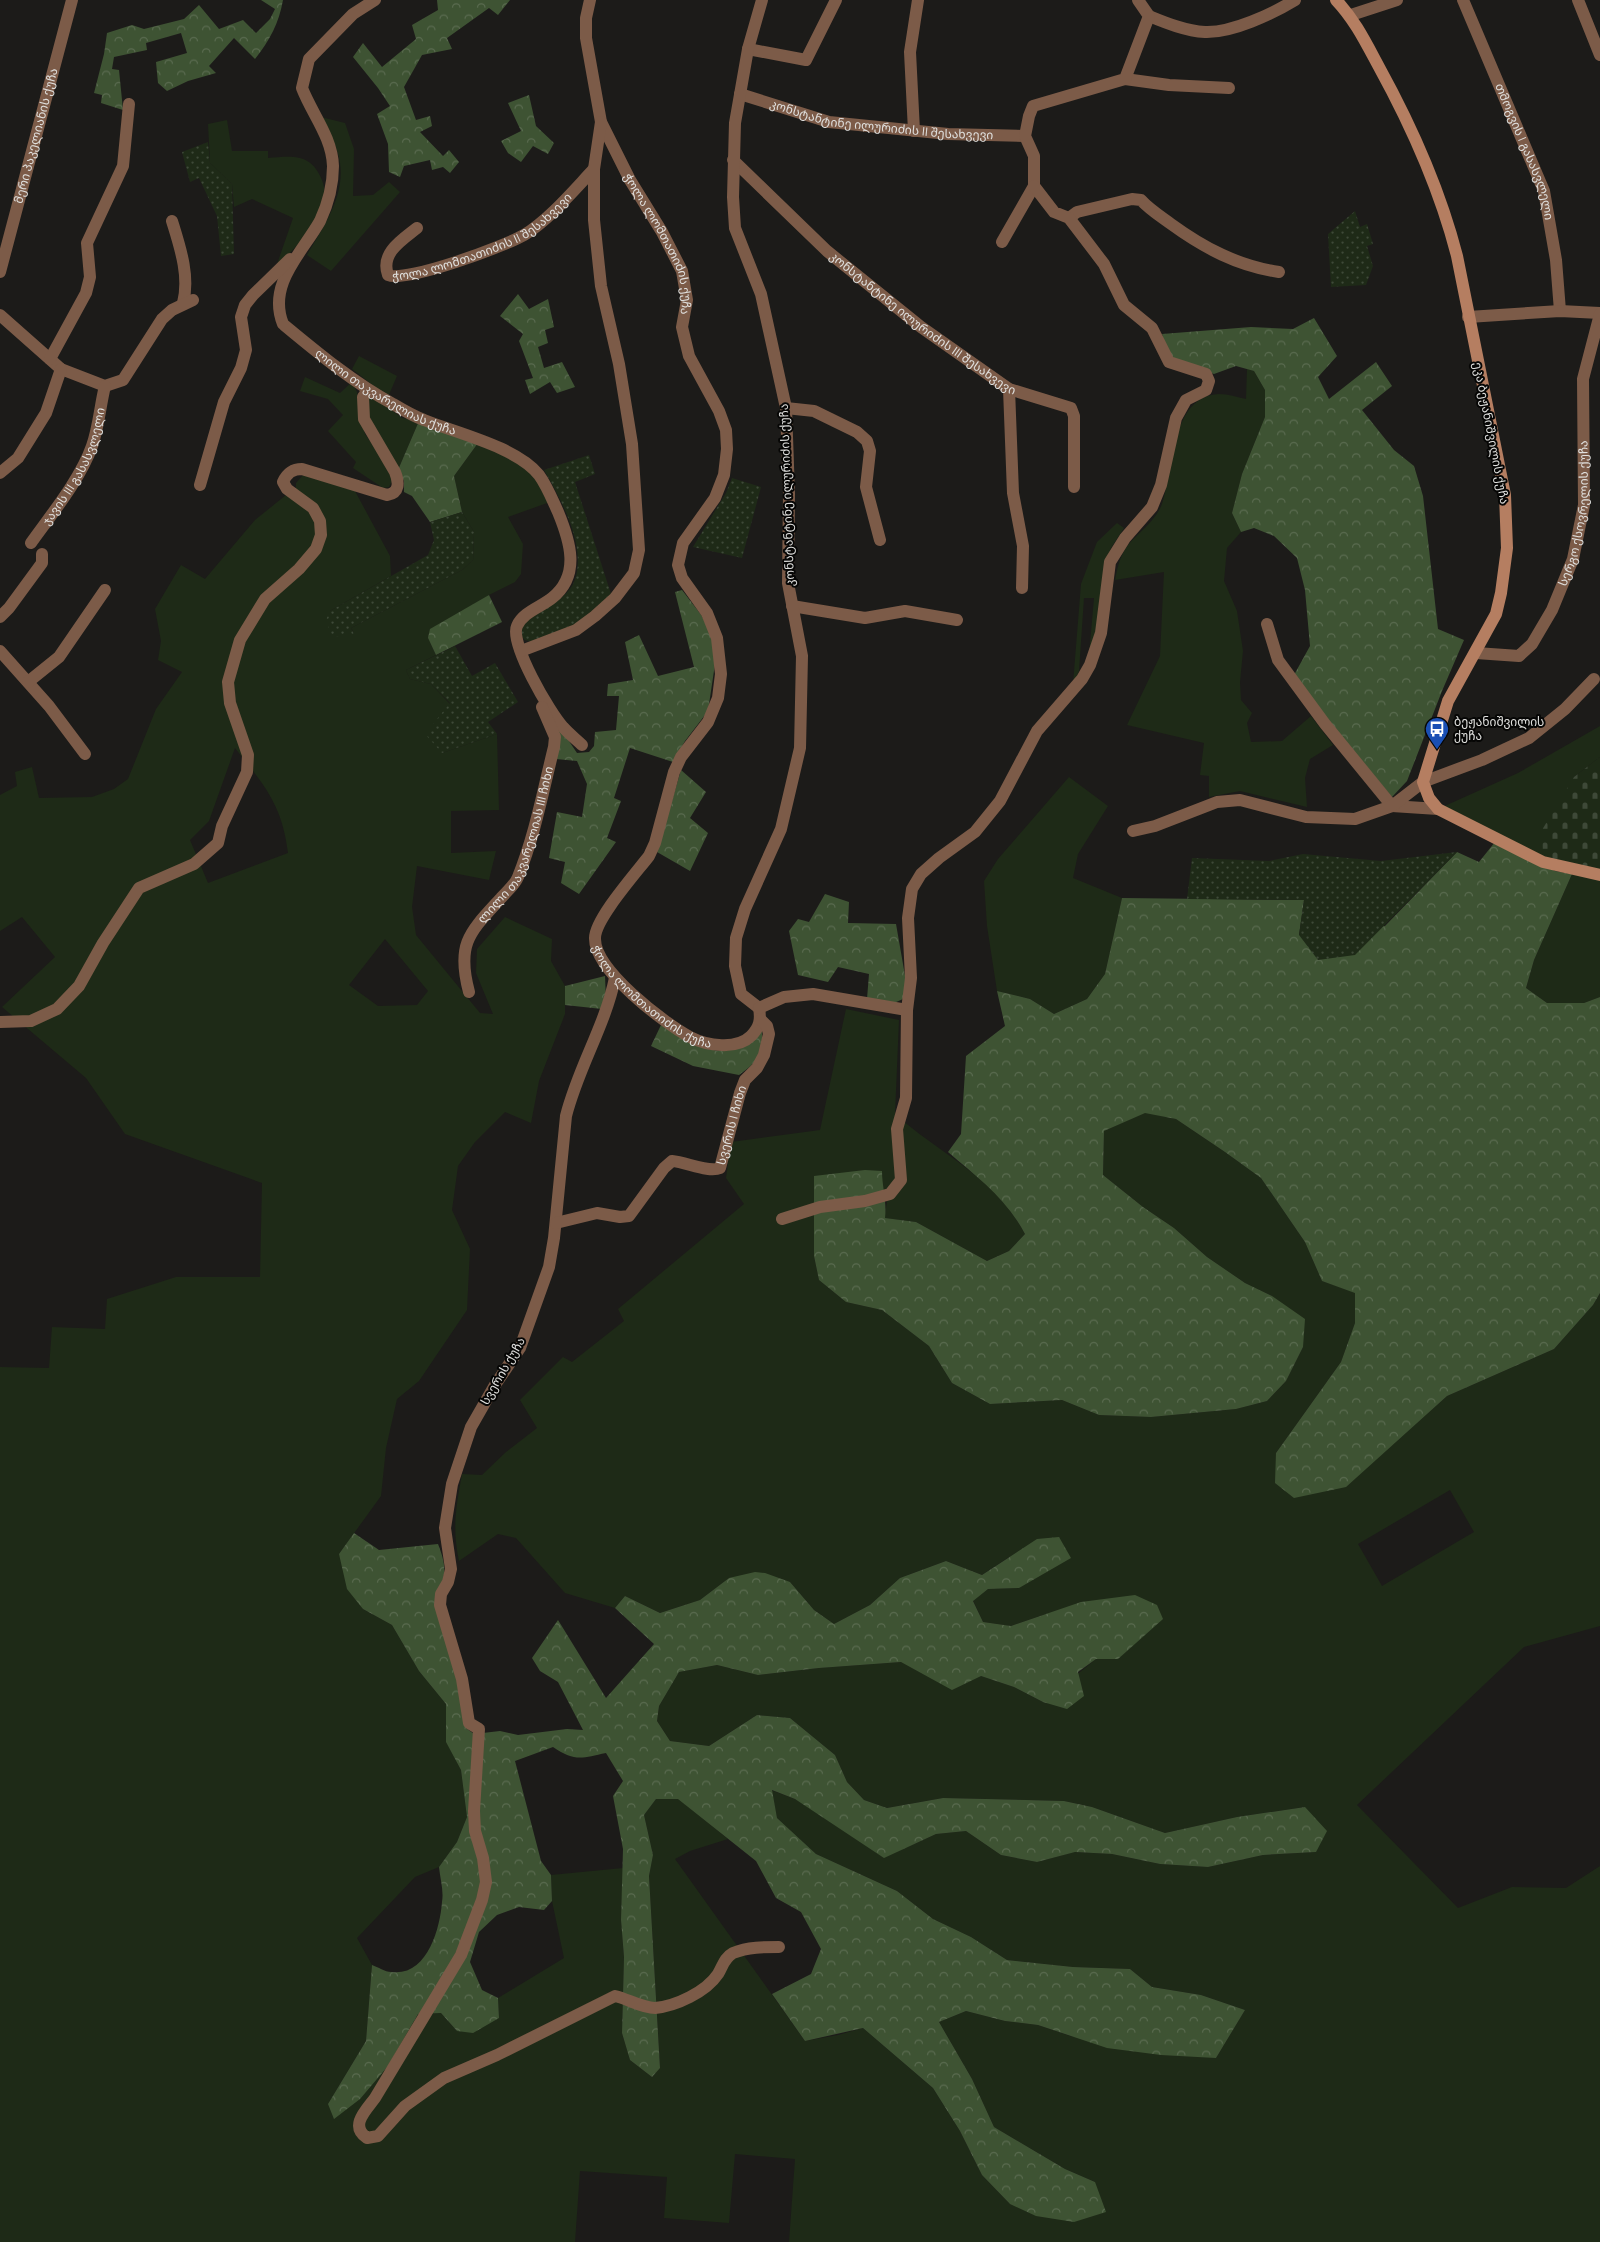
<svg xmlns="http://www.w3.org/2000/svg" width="1600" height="2242" viewBox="0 0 1600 2242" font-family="Ubuntu,'Noto Sans Georgian',sans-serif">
  <defs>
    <pattern id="forest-crowns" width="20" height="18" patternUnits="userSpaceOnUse" patternTransform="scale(1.25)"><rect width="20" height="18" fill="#3e5333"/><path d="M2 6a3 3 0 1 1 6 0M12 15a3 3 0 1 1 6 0" fill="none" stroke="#5a6b50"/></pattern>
    <pattern id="cemetery-stones" width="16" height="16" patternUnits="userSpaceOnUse" patternTransform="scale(1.25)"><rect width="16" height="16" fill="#1e2a17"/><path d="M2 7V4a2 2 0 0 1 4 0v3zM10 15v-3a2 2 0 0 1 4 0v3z" fill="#3e4938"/></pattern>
    <pattern id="garden-dots" width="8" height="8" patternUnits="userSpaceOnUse" patternTransform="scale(1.25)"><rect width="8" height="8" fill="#1e2a17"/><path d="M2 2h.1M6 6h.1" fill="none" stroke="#3e4938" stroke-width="1.8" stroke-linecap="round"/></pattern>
  </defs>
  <rect width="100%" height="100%" fill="#1c1b19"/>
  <!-- grass -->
  <g fill="#1e2a17" fill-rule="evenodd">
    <path d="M321,117l24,6 9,26 -1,47 20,-1 16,-13 11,10 -69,79 -24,-16c16,-28 38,-58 33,-92 -2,-16 -12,-32 -19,-46z"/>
    <path d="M227,120l5,31h36v7c25,-2 43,-5 54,22 3,8 4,19 1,27 -7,19 -32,46 -47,60l17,-49 -41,-19 -18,8 -2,-23 -22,-21 -2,-39z"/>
    <polygon points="359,356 397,376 388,397 352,369"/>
    <path d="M1247,369l7,2 11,19v27l-23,57 -10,39 9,19 -14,16 -3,33 13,30 6,40 -3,31 1,18 11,13 -5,10 4,19 31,-1 29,-25 22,29 -23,14 -5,19 2,29 -67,-16 -31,6v-21l-9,-1 4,-32 -77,-18 33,-69 4,-84 -49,8c2,-10 4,-20 9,-29 9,-16 30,-26 38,-47 12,-34 8,-108 57,-110 9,0 18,3 27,5z"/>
    <polygon points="305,377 340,393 352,382 357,392 365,434 382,458 393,479 389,487 383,488 353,468 356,462 328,431 343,415 328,399 300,391"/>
    <polygon points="370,397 376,398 402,418 419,421 398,470 368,417 367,400"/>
    <path d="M478,443l44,22 16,16 12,21 -42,15 15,27 -2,30 -6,8 -26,13 -61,43 8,17 -30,15 4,9 21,5 19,20 -8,49 55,-19 2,76 -48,1v42l45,-2 -7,29 -72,-14 -5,41 4,28 64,78 13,1 -17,-41 1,-24 28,-32 47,22 -1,22 14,25v28l-26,67 -8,42 -26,-11 -30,30 -17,24 -6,44 18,39 -3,61 -48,71 -22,18 -11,49 -5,48 -42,58 24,55 29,16 27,46 27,33v37l15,29 6,47 -10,25 -18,25 -24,10 -58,61 15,27 -6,76 -38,63 90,-90 23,-1 16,18 42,-13 -1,-20 66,-40 -12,-57 -1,-26 72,-7 -2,52 3,37 -2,76 8,27 22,17 8,-10 -11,-191 4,-21 -9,-40 12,-16h23l49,40 -38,12 -15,8 130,182 33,-6 25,-7 70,60 27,43 22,44 28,29 85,-22 -30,-13 -71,-42 -22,-48 -33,-57 27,-11 39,10 33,4 32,11 146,22 29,-48 -44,-15 -49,-8 -22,-18 -57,-2 -66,-7 -36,-23 -38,-18 -36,-28 -81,-37 -39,-36 -6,-28 143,54 22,-10 30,-3 35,24 36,7 37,-10 38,2 48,10 48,3 55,-12 53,-3 -11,-45 -68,10 -72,16 -73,-26 -28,-6 -121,-3 -56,10 -23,-8 -17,-18 -12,-27 -45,-37 -33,-3 -48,31 -39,-5 -13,-20 2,-15 20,-34 38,-7 41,10 61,-7 82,-6 80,14 33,11 29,15 53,-43h22l19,-19 -91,-26 -35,12 -28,-4 -10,-22 15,-11 32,-1 -11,-31 -27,18 -36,-14 -46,17 -30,27 -36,19 -20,-14 -24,-28 -61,-4 -29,22 -40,13 -35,-17 -10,12 -50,-15 -49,-55 -18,-4 -39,27c-7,-33 -3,-54 3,-87l20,1 24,-23 31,-24 -17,-28 43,-43 9,5 52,-41 -6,-12 126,-105 -18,-26 5,-36 89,-12 26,-121 53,11 -4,94c46,41 99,62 130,120l-16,17 -22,10 -71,-39 -32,-4 3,-16 -5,-17 -68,-9v80l5,24 27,22 36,8 47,36 23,37 38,21 72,-4 37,15 52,2 85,-8 31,-8 19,-20 17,-34 -31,-51 -27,-13 -38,-26 -33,-29 -31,-21 -40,-32 1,-44 41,-19 31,7 49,33 36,26 44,64 17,39 33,11v31l-14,39 -65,91 70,33 101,-90 107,-47 39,-44 7,-12v333l-76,21 -167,158 101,103 54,-21 54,1 34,-22v376h-811l6,-83 -60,-5 -6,69 -65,-5 3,-41 -87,-6 -5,71h-575v-875l49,1 3,-41 53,2 2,-30 69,-22h84l2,-94 -137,-49 -39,-56 -84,-71 53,-50 -33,-40 -22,14v-136l17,-9 -2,-14 17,-5 7,31 53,-1 22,-8 14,-10 28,-70 26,-37 -24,-12 3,-19 -6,-32 26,-44 24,14 50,-59 31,-25 4,2 6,-9v-5l7,-8 52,16 35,65 1,20 -61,35 24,22 -3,-5 111,-58 11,-10 1,-28 -12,-20 -8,-36zM235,748c29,37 47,56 53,105l-80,30 -18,-43 19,-19zM385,939l43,52 -11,14 -39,1 -29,-21zM1450,1490l24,42 -92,54 -24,-42z"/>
    <polygon points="1117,523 1124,528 1111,548 1105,565 1097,633 1089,655 1094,598 1084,598 1079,671 1073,684 1081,584 1097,542"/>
    <polygon points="1600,726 1600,757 1574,777 1543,862 1438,809 1518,773"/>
    <polygon points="1069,777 1108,806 1078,854 1073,878 1122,898 1105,974 1087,999 1054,1014 1030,999 997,991 987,926 984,881 998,859"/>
    <polygon points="1572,874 1600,880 1600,997 1584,1003 1547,1003 1526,988 1534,960"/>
  </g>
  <!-- forest -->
  <g fill="url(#forest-crowns)">
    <path d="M261,0h22c-4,23 -13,40 -28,59l-21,-21 -25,28 7,7 -28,8 -21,10 -9,-8 -2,-21 31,-9 -6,-20 -35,10 1,7 -33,7 -2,12 7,1 4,40 -22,-7 1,-8 -8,-2 10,-39 3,-21 25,-8 12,4 40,-10 15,-14 20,24 24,-9 13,13 14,-14 5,-10z"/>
    <polygon points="437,0 510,0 498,15 489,8 447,38 452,49 422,55 404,87 416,120 430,116 432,126 420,132 443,156 449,150 459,162 450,173 443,167 432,170 430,160 404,166 400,177 389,172 388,144 377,114 390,106 378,88 353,57 363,43 382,67 416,39 412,25 438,10"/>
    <polygon points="529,95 536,126 554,143 548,154 533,146 521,162 508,153 501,141 521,131 508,103"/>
    <polygon points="518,294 529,309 548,299 554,327 545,330 548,343 538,347 544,368 562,362 575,387 557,393 550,382 530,394 525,380 533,378 519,341 523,334 500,316"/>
    <polygon points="1314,318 1337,356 1318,377 1329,399 1376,362 1392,386 1362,410 1394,450 1414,466 1423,496 1438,629 1464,640 1442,691 1407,781 1392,797 1323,714 1294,675 1310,646 1305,590 1297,558 1274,536 1254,528 1241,532 1232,513 1242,474 1265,417 1265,390 1254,371 1236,366 1214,374 1170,360 1162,334 1251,327 1293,329"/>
    <polygon points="419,421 478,443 454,476 462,512 430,522 412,496 404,492 404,481 398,470"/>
    <polygon points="682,590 702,616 712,637 715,664 708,711 685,741 673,762 630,748 614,798 621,801 607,838 616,842 579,894 561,883 565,862 549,858 557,812 582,817 587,784 577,761 556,759 548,710 577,753 589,752 594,746 595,732 616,730 619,696 607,696 608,684 633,680 625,642 639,635 658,676 694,667 675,592"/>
    <polygon points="489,595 502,622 436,655 428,638 430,629"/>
    <polygon points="681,770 706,792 690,818 708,833 690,871 657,852"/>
    <path d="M1495,842l60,29 17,3 -38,86 -8,28 21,15h37l16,-6v296l-7,12 -39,44 -107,47 -101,91 -52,11 -19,-15 1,-30 65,-91 14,-39v-30l-33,-12 -17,-39 -44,-64 -36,-26 -49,-33 -31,-6 -41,18 -1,44 40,32 31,21 33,29 38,26 27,13 33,23 -2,28 -17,34 -19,20 -31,8 -85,8 -52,-2 -37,-15 -72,4 -38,-21 -23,-37 -47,-36 -36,-8 -27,-22 -5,-24v-80l51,-6 17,1c0,16 5,30 3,47l31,4 71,39 22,-10 16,-17c-19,-36 -47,-56 -77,-82l13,-18 5,-78 39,-30 -8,-35 33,8 24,15 33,-15 18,-25 17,-76 182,2 -5,35 86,-9 72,-74 22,10z"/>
    <polygon points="825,894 849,902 848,923 896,924 907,987 903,999 894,1003 867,999 869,974 838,967 828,982 798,975 789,931 798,919 809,922"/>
    <polygon points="605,976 606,1001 602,1009 565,1005 565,986"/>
    <path d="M661,1025c12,7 26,18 40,22 23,8 49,3 61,-18 1,24 -4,33 -23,46l-46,-9 -42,-20z"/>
    <path d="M354,1533l25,17 59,-6c5,13 9,25 4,39l24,145 8,6 26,-3 18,4 49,-6 16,1 -25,-48 -18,-11 -8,-13 26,-38 48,78 48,-54 -39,-36 10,-12 35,17 40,-13 29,-22 26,-6 10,1 25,9 24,28 20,14 36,-19 30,-27 46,-17 36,14 55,-36 22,-2 12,21 -52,30 -31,1 -15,12 10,21 28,4 70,-24 54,-7 22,10 6,14 -45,40h-22l-18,13 6,24 -17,13 -24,-7 -29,-15 -33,-11 -29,14 -51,-28 -82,6 -61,7 -41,-10 -38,7 -20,34 -2,15 13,20 39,5 48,-31 33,3 45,37 12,27 17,18 23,8 56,-10 121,3 28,6 73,26 72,-16 68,-10 22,24 -11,21 -53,3 -55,12 -48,-3 -48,-10 -37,-2 -38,10 -36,-7 -35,-24 -30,3 -52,24 -89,-59 -23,-9 5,28 39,36 81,37 36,28 38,18 36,23 66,7 57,2 22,18 49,8 44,15 -29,48 -55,-3 -54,-7 -69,-23 -33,-4 -39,-10 -27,11 33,57 22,48 71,42 30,13 11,30 -32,10 -38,-6 -26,-12 -28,-29 -22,-44 -27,-43 -70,-60 -58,13 -33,-47 39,-20 10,-25 -20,-37 -25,-14 -20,-37 -78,-62h-22l-12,16 9,40 -4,21 11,192 -8,9 -22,-17 -8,-27 2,-76 -3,-37 2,-71 -10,-53 10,-15 -17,-28c-24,5 -31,9 -53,-6l-38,14 26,100 10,14 1,26 -8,9 -25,-3 -22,8 -18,17 -9,30 12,28 16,8 1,20 -26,15 -16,-2 -16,-18 -23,1 -30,52 -28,33 -26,20 -6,-15 38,-63 6,-76c6,2 13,7 19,7 36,5 49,-43 51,-70 2,-11 -2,-24 -3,-35l18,-25 10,-25 -6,-47 -15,-28v-38l-27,-33 -27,-46 -29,-16 -16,-20 -8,-35z"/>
  </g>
  <!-- cemetery -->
  <polygon fill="url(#cemetery-stones)" points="1600,757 1600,875 1543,862 1542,830 1574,777"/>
  <!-- garden -->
  <g fill="url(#garden-dots)">
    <polygon points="208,142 210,163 232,184 234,254 221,256 217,216 199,178 190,182 182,152"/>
    <polygon points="1355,211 1360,227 1367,224 1373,244 1367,246 1373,266 1366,285 1331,287 1328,234"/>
    <path d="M589,455l6,19 -20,8 36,112 -34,30 -44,18 -8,-2 -4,-4 2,-14c15,-9 44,-23 51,-40 14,-34 -13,-83 -30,-112z"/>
    <polygon points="732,478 761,487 742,558 693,547 726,493"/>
    <polygon points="462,512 474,532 473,560 462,570 351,628 354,634 332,637 326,620 330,611 428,555 434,540 430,522"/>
    <polygon points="455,646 472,676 495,663 518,702 488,722 497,734 442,753 425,734 450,703 431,684 410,679 406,670"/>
    <polygon points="1457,852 1355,955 1318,960 1299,935 1304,900 1187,899 1192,858 1269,861 1303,854 1381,861"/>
  </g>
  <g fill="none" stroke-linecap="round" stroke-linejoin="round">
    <!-- street -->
    <g stroke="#7c5b48" stroke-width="12">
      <path id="s1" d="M375,0l-22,14 -44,45 -7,29c10,26 30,49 31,78 0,19 -5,38 -13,55 -18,32 -53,63 -37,103 35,29 71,59 110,80 10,6 20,12 31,16 32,13 93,27 115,55 8,11 13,24 19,37 12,29 23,63 -6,86 -11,9 -29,14 -35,28 -8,17 33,87 46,101 6,7 13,12 19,18"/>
      <path id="s2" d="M590,0l-4,18v20l15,84 29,58 32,52 20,39 5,29 -5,27 7,29 30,55 7,19 1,19 -3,26 -9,23 -32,45 -5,22 4,13 25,35 10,25 4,36 -3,24 -10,24 -27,35 -7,15 -19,71 -6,13c-13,17 -54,63 -54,82 -1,32 69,85 95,99 17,9 47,13 61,-1 9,-9 10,-17 8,-28"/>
      <path id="s3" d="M1463,0l81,191 12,69 4,51"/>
      <polyline points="1578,0 1600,55"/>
      <polyline points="1351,15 1397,0"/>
      <path d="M1149,16c17,7 37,15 56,16 27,1 67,-18 90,-32"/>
      <polyline points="748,49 806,60 836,0"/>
      <polyline points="1125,79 1169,85 1229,88"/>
      <path id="s4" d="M740,94l89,28 119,12 77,2"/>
      <polyline points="914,131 910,52 918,0"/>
      <path id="s5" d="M733,160l94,91 94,76 88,62 62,19 3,8v71"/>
      <path d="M1069,218l8,-6 55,-13 9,1c8,9 19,16 30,24 33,24 67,42 108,48"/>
      <path d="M172,221c8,26 18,55 11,82"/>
      <path id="s6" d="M417,228c-15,12 -37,25 -29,47 18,8 117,-29 136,-40 25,-15 50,-45 70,-66"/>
      <polyline points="1002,242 1034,186 1034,156 1025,136 1029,116 1033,106 1125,79 1149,16 1138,0"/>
      <path id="s7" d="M0,272l72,-272"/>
      <polyline points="0,315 61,369 105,386 123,380 162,319 172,310 193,300"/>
      <polyline points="1468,317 1560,311 1600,313"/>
      <polyline points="50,359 86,293 90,277 87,243 123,166 129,104"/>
      <polyline points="1009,389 1013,493 1023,546 1022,588"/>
      <polyline points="786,408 814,411 857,432 867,441 870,451 866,487 880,540"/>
      <polyline points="0,473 18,458 46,413 61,369"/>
      <polyline points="200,485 224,402 241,368 246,350 241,317 245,305 253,295 290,259"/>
      <path id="s8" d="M31,543c20,-28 50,-65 61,-97 7,-20 8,-40 13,-60"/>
      <polyline points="792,606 865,618 905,611 957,620"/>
      <polyline points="0,617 9,608 42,563 42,554"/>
      <polyline points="1267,624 1278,660 1325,724 1392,806 1438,809"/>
      <polyline points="0,651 49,706 85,754"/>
      <polyline points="521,651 576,630 595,616 615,598 634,573 639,550 632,444 619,364 601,286 594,220 594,169 601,122"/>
      <path id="s9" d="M1476,653l43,3 13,-12 20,-34 21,-51 11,-54 -1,-126 17,-65"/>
      <polyline points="28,682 59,657 105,590"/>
      <polyline points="1133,831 1155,826 1217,802 1240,800 1306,817 1355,819 1392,806 1423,782 1482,760 1529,738 1565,709 1594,679"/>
      <path d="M615,978c-10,48 -37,90 -49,138l-12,122 -5,29 -29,81 -25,37 -24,42 -19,57 -7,44 6,41 -3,13 -7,12 -1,11 22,74 7,44 10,6 -5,82 1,20 8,27 3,24 -4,18 -21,55 -86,143c-9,12 -26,28 -8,40l11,-2 27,-30 39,-28 53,-23 118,-59c13,3 27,12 40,12 21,-2 51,-16 63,-34 5,-8 6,-16 15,-21 15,-6 31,-6 46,-6"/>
      <path id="s10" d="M469,992c-13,-49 1,-60 32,-94 6,-7 14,-13 17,-21 17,-42 25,-86 36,-130l1,-10 -13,-30"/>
      <polyline points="759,1008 741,994 735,966 736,938 745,909 781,829 800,748 802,656 788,583 789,494 786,408 761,294 735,228 733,197 735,123 748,49 762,0"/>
      <polyline points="759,1008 784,997 813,994 907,1010"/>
      <path d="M0,1022l31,-1 26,-12 22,-23 24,-43 36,-55 55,-24 24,-21 4,-17 25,-54 1,-17 -18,-52 -2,-21 12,-42 25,-41 34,-30 17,-20 5,-14 -1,-14 -7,-13 -26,-19 -4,-7c4,-9 9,-13 19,-13l85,26c13,-2 12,-13 8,-23l-31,-53 -1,-22 5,-7"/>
      <polyline points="782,1219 820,1207 865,1201 890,1194 901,1180 897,1129 906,1098 907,1010 911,978 908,918 912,889 921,874 939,858 975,832 1000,801 1037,731 1082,679 1090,665 1101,633 1110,562 1125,538 1152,507 1161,485 1176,418 1186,400 1206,390 1209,381 1206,374 1169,362 1152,328 1124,305 1104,264 1069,218 1054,212 1034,186"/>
      <path id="s11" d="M556,1223l41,-10 23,4 9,-1 35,-48 8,-7c14,1 37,12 48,7l20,-75 5,-13 12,-12 7,-13 5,-21 -2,-8 -6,-6"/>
    </g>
    <!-- secondary -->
    <path stroke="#b57e61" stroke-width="12" d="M1336,0c19,20 30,43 43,67 33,60 61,123 78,189l48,239 2,53 -6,45 -5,21 -48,87 -25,81 6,16 9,11 105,53 57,13"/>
  </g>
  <!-- icons -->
  <defs>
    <g id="bus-pin" transform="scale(1.25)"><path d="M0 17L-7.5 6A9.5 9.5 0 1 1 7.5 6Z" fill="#1a4fb4" stroke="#060605"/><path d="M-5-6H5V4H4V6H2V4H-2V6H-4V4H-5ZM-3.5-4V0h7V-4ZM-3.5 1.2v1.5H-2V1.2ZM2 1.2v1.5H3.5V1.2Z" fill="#fff"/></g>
  </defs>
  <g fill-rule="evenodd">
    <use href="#bus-pin" x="1437" y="729"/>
  </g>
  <g text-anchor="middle" stroke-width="4" stroke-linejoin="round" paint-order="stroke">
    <!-- street labels -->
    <g font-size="12" fill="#e0e0de" stroke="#060605">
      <text dy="4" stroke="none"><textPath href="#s4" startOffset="145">კონსტანტინე ილურიძის II შესახვევი</textPath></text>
      <text dy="4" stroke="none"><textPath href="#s7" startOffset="141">მერი პაკელიანის ქუჩა</textPath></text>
      <text dy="4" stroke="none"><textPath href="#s3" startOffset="164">თმოგვის I გასასვლელი</textPath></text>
      <text dy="4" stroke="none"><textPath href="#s6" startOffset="164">ჭოლა ლომთათიძის II შესახვევი</textPath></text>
      <text dy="4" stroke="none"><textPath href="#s2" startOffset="260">ჭოლა ლომთათიძის ქუჩა</textPath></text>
      <text dy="4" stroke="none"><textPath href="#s5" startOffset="251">კონსტანტინე ილურიძის III შესახვევი</textPath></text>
      <text dy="4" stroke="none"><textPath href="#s1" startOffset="499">ლილი თაკვარელიას ქუჩა</textPath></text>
      <text transform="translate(1491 433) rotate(79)" y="4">ეკა ბეჟანიშვილის ქუჩა</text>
      <text dy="4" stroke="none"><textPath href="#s8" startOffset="89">ჯავის III გასასვლელი</textPath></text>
      <text transform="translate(787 495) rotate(-92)" y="4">კონსტანტინე ილურიძის ქუჩა</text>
      <text dy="4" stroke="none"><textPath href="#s9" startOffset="201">სერგო ქსოვრელის ქუჩა</textPath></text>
      <text dy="4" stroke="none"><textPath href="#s10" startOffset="162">ლილი თაკვარელიას III ჩიხი</textPath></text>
      <text dy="4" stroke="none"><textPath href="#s2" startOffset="1114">ჭოლა ლომთათიძის ქუჩა</textPath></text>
      <text dy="4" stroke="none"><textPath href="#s11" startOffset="238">სვერის I ჩიხი</textPath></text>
      <text transform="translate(503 1371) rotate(-60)" y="4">სვერის ქუჩა</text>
    </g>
    <!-- poi labels -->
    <g font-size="12" fill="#e0e0de" stroke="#060605" text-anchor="start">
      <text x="1454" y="726">ბეჟანიშვილის<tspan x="1454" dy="14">ქუჩა</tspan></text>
    </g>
  </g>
</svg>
